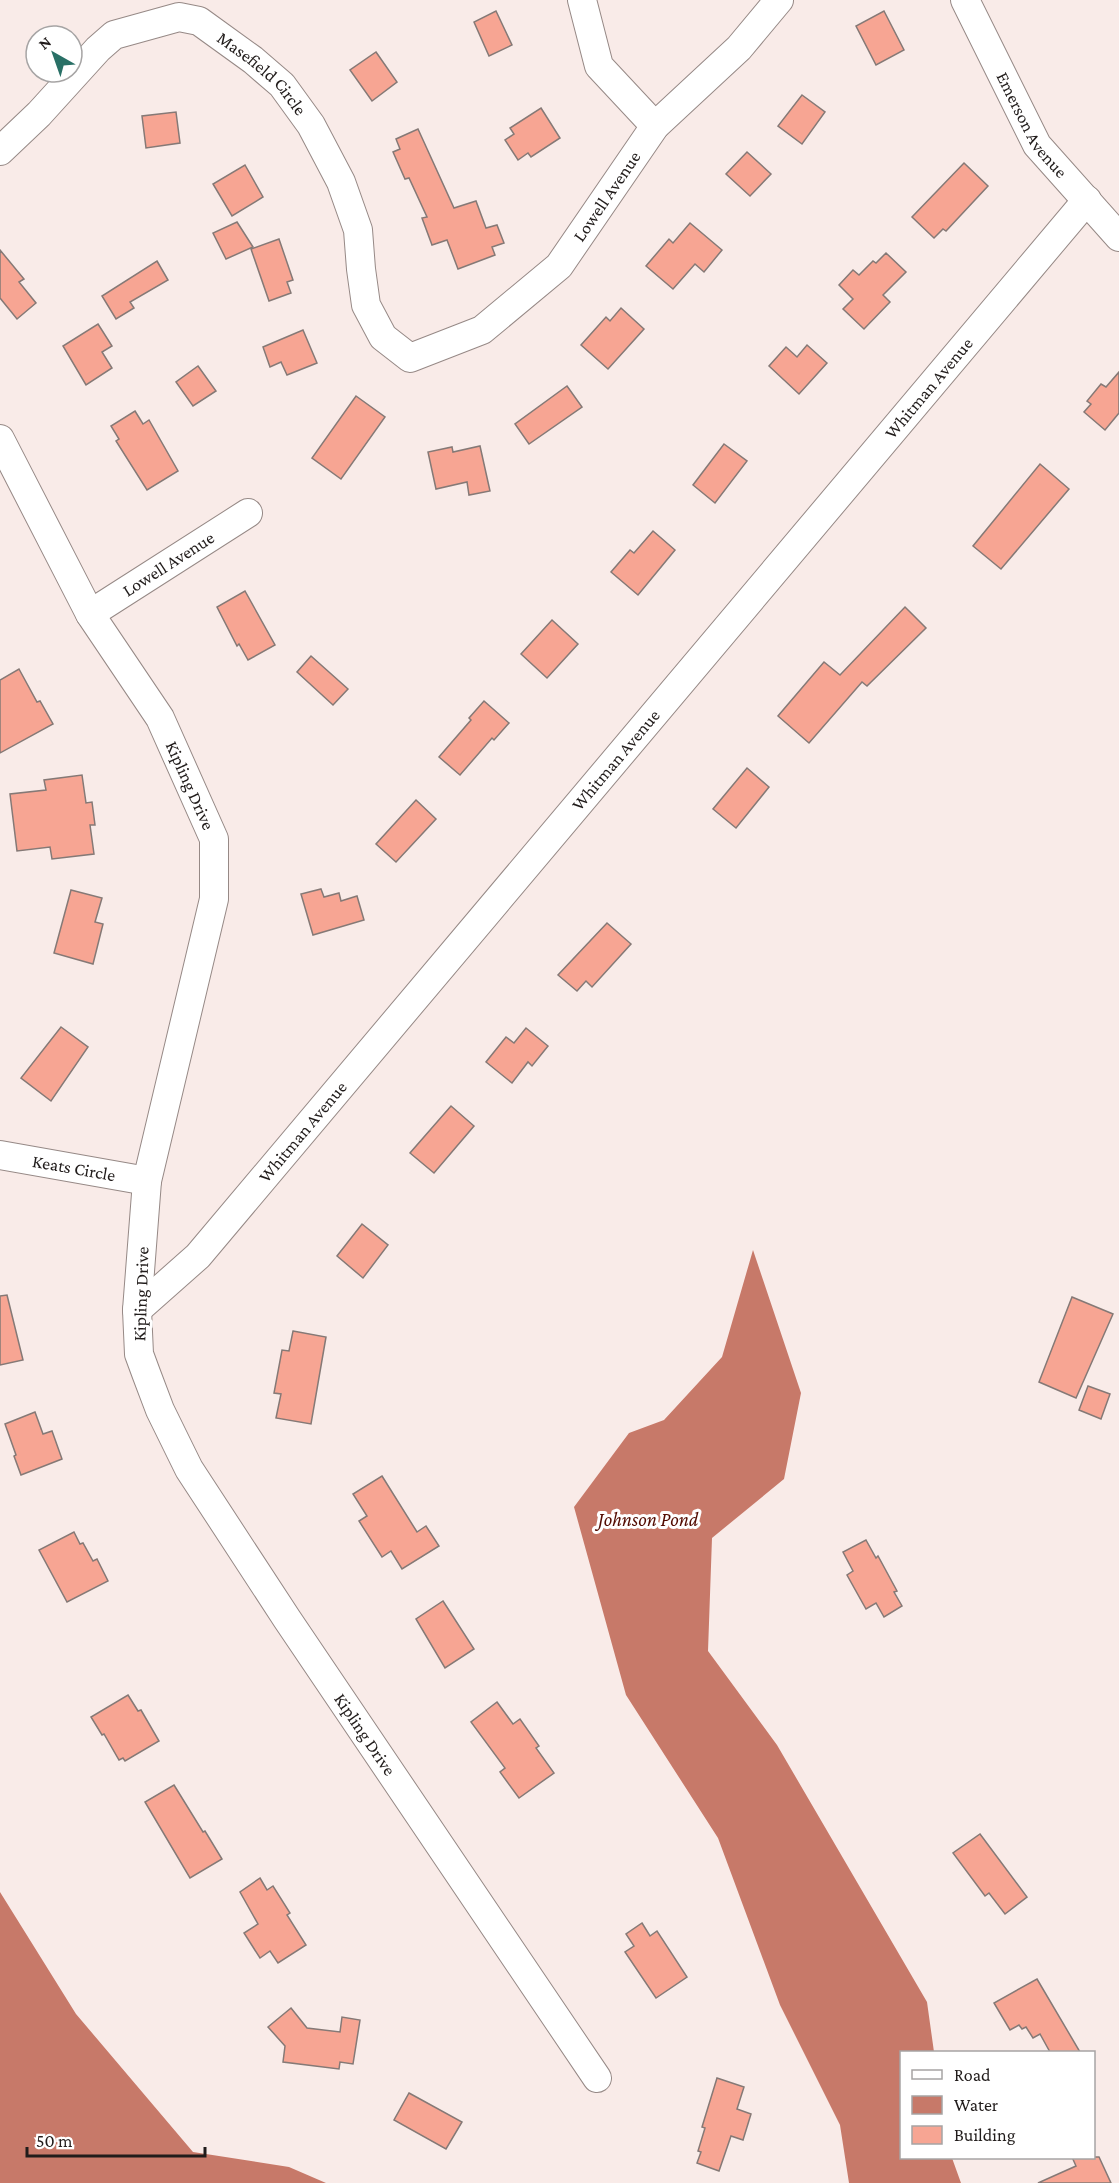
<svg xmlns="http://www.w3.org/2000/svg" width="1119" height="2183" viewBox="0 0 1119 2183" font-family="'Crimson Pro',serif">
  <rect width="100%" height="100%" fill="#f9ebe8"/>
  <!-- water -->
  <g fill="#c77969">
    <polygon points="753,1250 801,1393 784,1479 712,1538 708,1651 777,1745 927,2002 934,2052 902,2052 902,2158 952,2158 961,2183 849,2183 840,2125 780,2005 718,1838 626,1695 574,1507 629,1433 664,1420 722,1357"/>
    <polygon points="0,1892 76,2014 193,2152 289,2167 326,2183 0,2183"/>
  </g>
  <!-- building -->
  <g fill="#f7a593" stroke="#857976" stroke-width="1.5">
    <polygon points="496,11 512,45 489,56 474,22"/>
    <polygon points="884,11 904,50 876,65 856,26"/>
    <polygon points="376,52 397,82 372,101 350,70"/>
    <polygon points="802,95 825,112 802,144 778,126"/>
    <polygon points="541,108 560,138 531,157 528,153 518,160 505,140 514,134 510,128"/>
    <polygon points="176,112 180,143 146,148 142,116"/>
    <polygon points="418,129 454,208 476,201 486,228 497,225 504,243 492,247 495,255 458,269 447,240 432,245 422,218 427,217 409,178 405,179 393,152 400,149 396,139"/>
    <polygon points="747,152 771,174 750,196 726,174"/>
    <polygon points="964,163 988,186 946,231 943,229 934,238 912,217"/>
    <polygon points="245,165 263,197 232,216 213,184"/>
    <polygon points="237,222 253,247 226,259 213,233"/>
    <polygon points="690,223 722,250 704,272 695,264 673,289 646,266 669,239 673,243"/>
    <polygon points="279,239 293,280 287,282 291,293 269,301 251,249"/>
    <polygon points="0,250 24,279 19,282 36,303 17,319 0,298"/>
    <polygon points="886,253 906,272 883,295 890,302 864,329 843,309 853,299 839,285 853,270 859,275 873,261 876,263"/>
    <polygon points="157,261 168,280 130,302 134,308 116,319 102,296"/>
    <polygon points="621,308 644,329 608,369 581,345 606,317 610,321"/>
    <polygon points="98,324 112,346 102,352 112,368 86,385 63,346"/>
    <polygon points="303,330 317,363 287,375 281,362 270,367 263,347"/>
    <polygon points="807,345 827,363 799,394 769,366 786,347 797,357"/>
    <polygon points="198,366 216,391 193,406 176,382"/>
    <polygon points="1119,372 1119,413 1105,430 1084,412 1091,404 1087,401 1101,384 1106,387"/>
    <polygon points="567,386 582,407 529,444 515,424"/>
    <polygon points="356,396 385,417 341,479 312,458"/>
    <polygon points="135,411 143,424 149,420 178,471 147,490 116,441 119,439 111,426"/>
    <polygon points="724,444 747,461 715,503 693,485"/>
    <polygon points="480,446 490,491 469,495 467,482 436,489 428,452 452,447 453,452"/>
    <polygon points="1040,464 1069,489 1001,569 973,546"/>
    <polygon points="653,531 675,550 638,595 611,572 630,550 634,553"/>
    <polygon points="245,591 275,645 248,660 239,644 237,646 217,607"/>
    <polygon points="905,607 926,628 867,686 862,682 809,743 778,716 824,662 840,675"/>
    <polygon points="552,620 578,644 547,678 521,654"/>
    <polygon points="311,656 348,689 333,705 297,672"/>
    <polygon points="19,669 37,702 40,701 53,724 0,753 0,680"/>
    <polygon points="484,701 509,723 494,740 492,738 460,775 439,757 471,720 469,718"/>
    <polygon points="747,768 769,787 736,828 713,809"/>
    <polygon points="82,775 86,803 92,802 95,825 90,825 94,854 52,859 50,847 17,851 10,794 46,790 44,780"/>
    <polygon points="416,800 436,819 396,862 376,844"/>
    <polygon points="321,889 324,897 339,893 341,901 357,896 364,920 313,935 301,894"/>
    <polygon points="71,890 102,898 95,922 103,924 93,964 54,953"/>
    <polygon points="607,923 631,944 592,987 586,981 577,991 558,975"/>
    <polygon points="61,1027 88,1047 51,1101 21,1078"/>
    <polygon points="526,1028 548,1046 532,1066 528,1062 512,1083 486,1062 506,1037 514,1043"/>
    <polygon points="451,1106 474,1126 434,1173 410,1153"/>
    <polygon points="362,1224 388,1245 363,1278 337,1256"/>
    <polygon points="7,1295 23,1360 0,1365 0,1296"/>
    <polygon points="1072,1297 1113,1314 1076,1398 1039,1382"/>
    <polygon points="293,1331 326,1337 311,1424 276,1418 281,1394 274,1393 282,1350 289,1351"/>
    <polygon points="1088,1386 1110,1394 1101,1419 1079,1410"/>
    <polygon points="35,1412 43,1434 52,1431 62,1459 21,1475 14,1456 16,1455 5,1424"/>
    <polygon points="382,1476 417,1532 426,1526 439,1546 402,1569 391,1551 382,1557 359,1521 367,1516 353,1494"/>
    <polygon points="74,1532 80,1544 83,1543 93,1561 97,1559 108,1581 67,1602 39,1550"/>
    <polygon points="866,1540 876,1558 878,1556 897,1591 894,1592 902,1606 884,1617 876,1603 866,1609 847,1575 853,1571 843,1552"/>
    <polygon points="443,1601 474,1649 445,1668 416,1619"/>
    <polygon points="128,1695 138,1711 141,1710 159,1741 125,1761 123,1758 119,1760 104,1734 102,1735 91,1717"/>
    <polygon points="497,1702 513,1724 520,1719 539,1746 536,1748 554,1773 519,1798 500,1772 505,1768 471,1722"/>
    <polygon points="174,1785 203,1832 205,1831 222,1859 190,1878 145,1802"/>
    <polygon points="980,1834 1027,1897 1005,1914 989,1893 985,1896 953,1853"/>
    <polygon points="260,1878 267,1890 273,1886 290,1913 287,1915 306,1945 278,1963 270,1951 260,1958 244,1933 258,1924 240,1892"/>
    <polygon points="642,1923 650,1936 657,1931 687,1977 656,1998 625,1952 634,1946 626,1934"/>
    <polygon points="1037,1979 1080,2052 1050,2052 1040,2034 1033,2038 1026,2027 1022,2029 1019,2025 1010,2030 994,2003"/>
    <polygon points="291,2008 307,2028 340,2032 342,2017 360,2020 353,2064 340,2062 339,2069 283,2062 285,2046 268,2027"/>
    <polygon points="717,2078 744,2087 737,2109 751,2114 743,2140 731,2136 719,2171 697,2163 701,2152 698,2151 705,2128 702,2127"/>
    <polygon points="409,2093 462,2122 446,2149 394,2120"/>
    <polygon points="1072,2157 1099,2157 1111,2183 1038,2183 1076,2166"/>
  </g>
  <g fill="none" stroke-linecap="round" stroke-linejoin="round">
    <!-- minor casing -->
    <g stroke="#968986" stroke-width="30">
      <g id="minor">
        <polyline points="582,0 599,66 655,126"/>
        <path id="s1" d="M965,0l72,145 82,92"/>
        <path id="s2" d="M0,151l39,-37 59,-65 16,-14 65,-18 20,4 54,39 29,25 29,40 30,57 17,48 3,39 5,36 17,32 27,21 72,-28 77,-64 96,-140 84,-78 40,-48"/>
        <path id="s3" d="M0,439l90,175 70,104 54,121v60l-67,282 -10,129 2,44 7,19 14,37 29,59 98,150 310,459"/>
        <path id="s4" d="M90,614l158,-101"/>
        <path id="s5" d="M0,1155l147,26"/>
        <path id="s6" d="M137,1310l61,-54 889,-1056"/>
      </g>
    </g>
    <!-- minor -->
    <use href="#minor" stroke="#fff" stroke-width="28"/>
  </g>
  <g text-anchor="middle" stroke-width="6" stroke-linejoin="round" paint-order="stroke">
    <!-- street labels -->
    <g font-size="18" fill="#211c1b" stroke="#fff">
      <text dy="6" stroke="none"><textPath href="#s2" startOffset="333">Masefield Circle</textPath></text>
      <text dy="6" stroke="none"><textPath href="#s1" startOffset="142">Emerson Avenue</textPath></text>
      <text dy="6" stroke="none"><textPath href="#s2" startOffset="928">Lowell Avenue</textPath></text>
      <text dy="6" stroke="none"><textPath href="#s6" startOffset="1216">Whitman Avenue</textPath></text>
      <text dy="6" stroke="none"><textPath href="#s4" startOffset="93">Lowell Avenue</textPath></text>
      <text dy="6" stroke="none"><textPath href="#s6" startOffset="730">Whitman Avenue</textPath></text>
      <text dy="6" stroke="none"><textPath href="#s3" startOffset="396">Kipling Drive</textPath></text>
      <text dy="6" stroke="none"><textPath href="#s6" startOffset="244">Whitman Avenue</textPath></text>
      <text dy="6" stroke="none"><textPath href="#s5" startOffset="75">Keats Circle</textPath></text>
      <text transform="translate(141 1294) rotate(-88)" y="6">Kipling Drive</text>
      <text dy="6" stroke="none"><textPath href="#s3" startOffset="1422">Kipling Drive</textPath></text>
    </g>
    <!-- water labels -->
    <g font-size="20" font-style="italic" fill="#530c02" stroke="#fff">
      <text x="648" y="1526">Johnson Pond</text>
    </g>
  </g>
  <!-- legend -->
  <rect x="900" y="2051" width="195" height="108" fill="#ffffff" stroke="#a6a4a4" stroke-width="1.5"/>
  <rect x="912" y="2070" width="30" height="9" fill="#ffffff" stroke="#a6a4a4" stroke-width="1.5"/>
  <text x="954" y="2081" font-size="18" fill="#211c1b">Road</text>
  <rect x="912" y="2096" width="30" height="18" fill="#c77969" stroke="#a6a4a4" stroke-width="1.5"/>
  <text x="954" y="2111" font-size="18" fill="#211c1b">Water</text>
  <rect x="912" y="2126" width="30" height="18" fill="#f7a593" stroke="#a6a4a4" stroke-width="1.5"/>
  <text x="954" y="2141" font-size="18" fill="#211c1b">Building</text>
  <!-- north arrow -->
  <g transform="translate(54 54) rotate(320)"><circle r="28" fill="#ffffff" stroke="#a6a4a4" stroke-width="1.5"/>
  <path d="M0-4.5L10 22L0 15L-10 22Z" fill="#297066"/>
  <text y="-9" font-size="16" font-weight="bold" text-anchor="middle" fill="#211c1b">N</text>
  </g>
  <!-- scale -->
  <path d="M27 2147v9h178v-9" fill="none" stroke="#211c1b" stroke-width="3"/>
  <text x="36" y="2147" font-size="18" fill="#211c1b" stroke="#ffffff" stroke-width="4.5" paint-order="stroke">50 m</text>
</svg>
